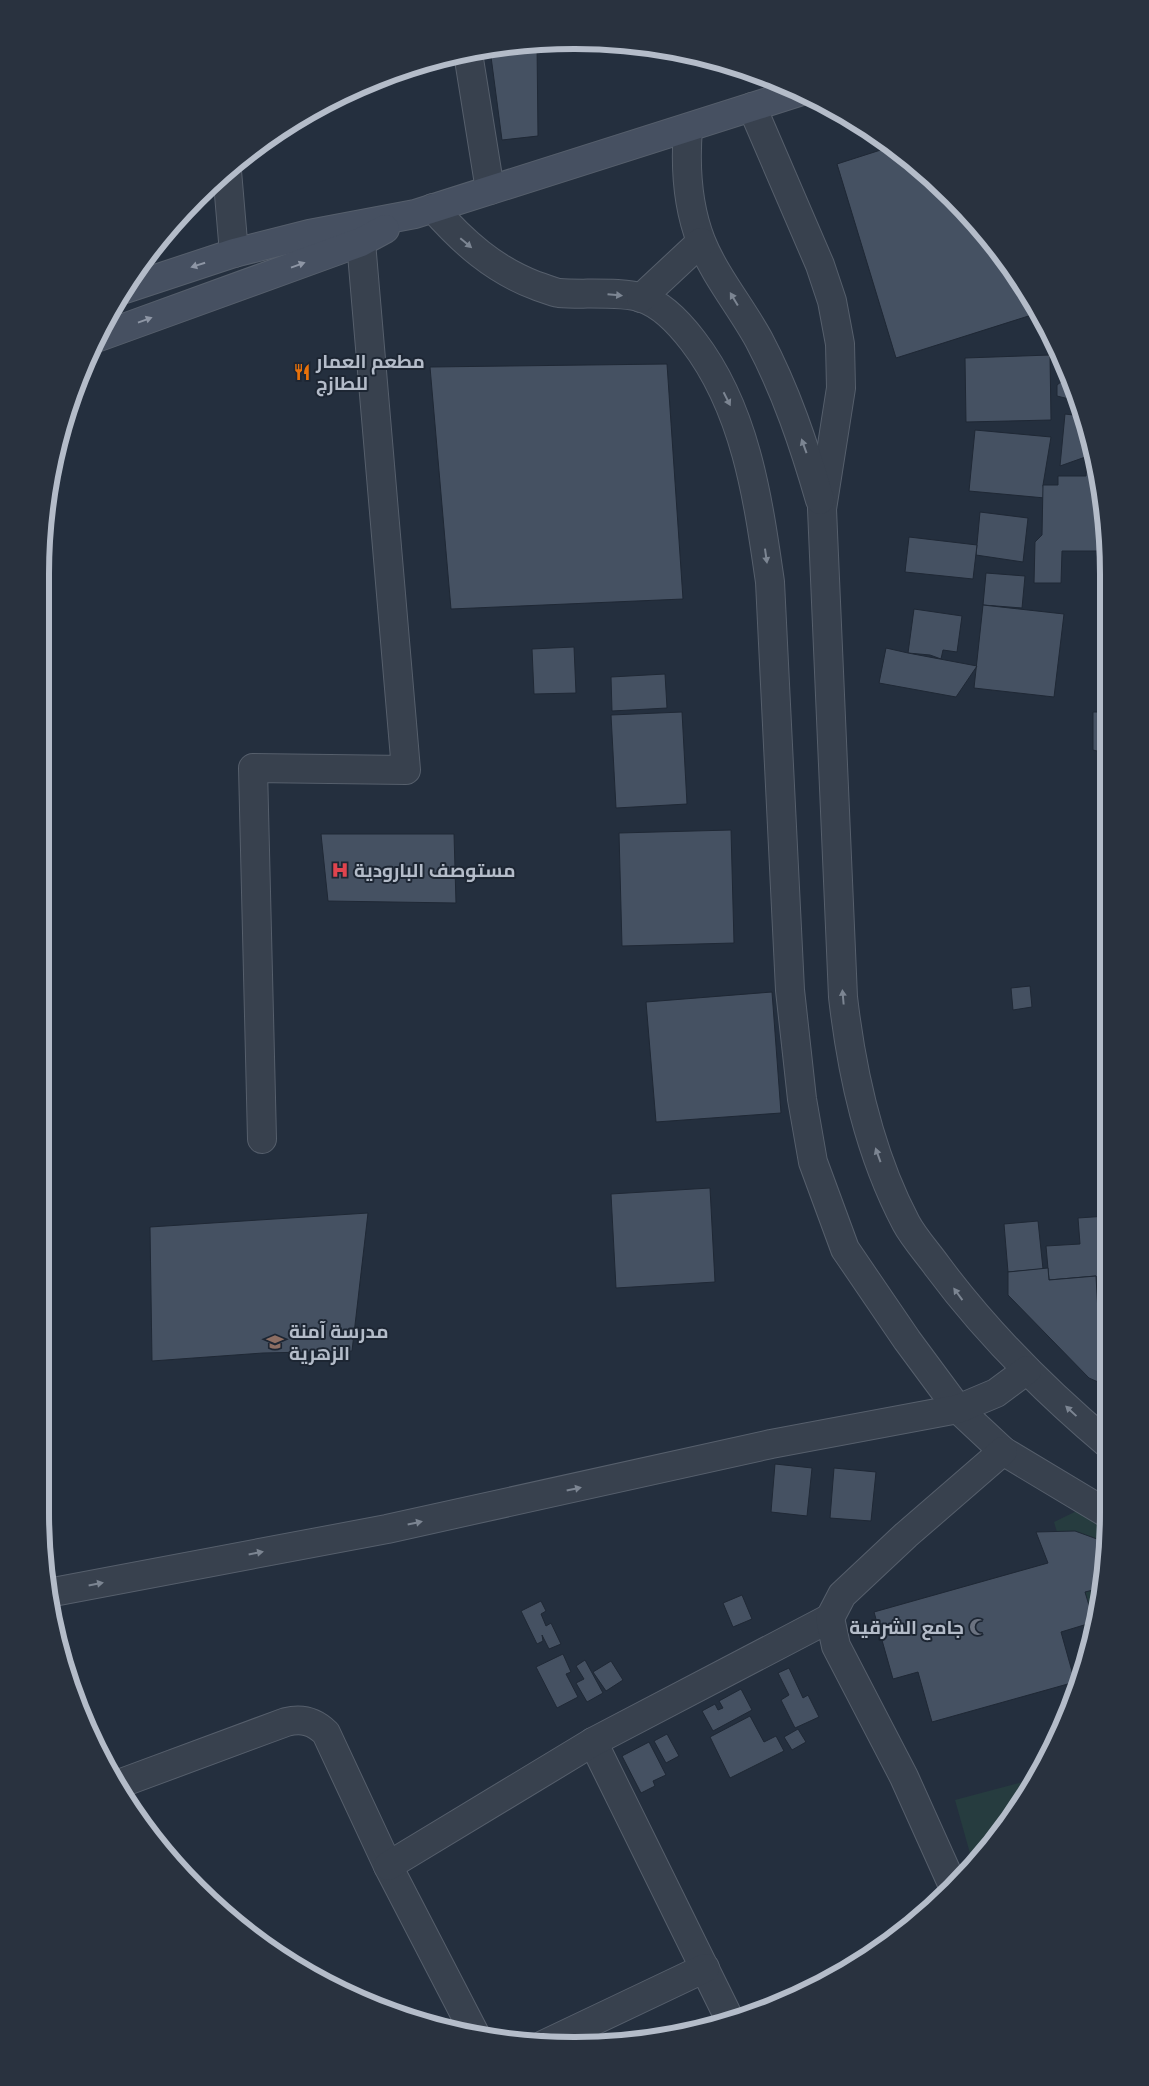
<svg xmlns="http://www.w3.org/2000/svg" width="1149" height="2086" viewBox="0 0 1149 2086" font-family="Figtree,Cairo,sans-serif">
  <rect width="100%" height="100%" fill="#242f3e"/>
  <!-- green -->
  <g fill="#263c3f">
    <polygon points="1108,1501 1108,1546 1091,1649 1054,1522 1093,1503"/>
    <polygon points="1038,1778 998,1837 973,1864 955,1800"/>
  </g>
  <!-- building -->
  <g fill="#455162" stroke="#1f2835">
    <polygon points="539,41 582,43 537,44 538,136 502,140 490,49"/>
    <polygon points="637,44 644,45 654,47 640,52"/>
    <polygon points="890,147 927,173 1019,277 1038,313 896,358 837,164"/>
    <polygon points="1050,355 1051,420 966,422 965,358"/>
    <polygon points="667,364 683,599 451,609 430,367"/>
    <polygon points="1070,375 1077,401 1057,396 1057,385"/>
    <polygon points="1065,414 1081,416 1091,455 1060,466"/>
    <polygon points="975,430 1051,437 1043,485 1045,498 969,491"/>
    <polygon points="1087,458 1092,458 1104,505 1105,551 1062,551 1061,583 1034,583 1035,542 1042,535 1043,485 1058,485 1058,476 1086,476"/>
    <polygon points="980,512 1028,518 1023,562 976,555"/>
    <polygon points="909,537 977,545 973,579 905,572"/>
    <polygon points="986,573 1025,576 1022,608 983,605"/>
    <polygon points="983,605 1064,614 1054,697 974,688"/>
    <polygon points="914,609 962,616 957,652 943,650 941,659 930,655 908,653"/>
    <polygon points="574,647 576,693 534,694 532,649"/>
    <polygon points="886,648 908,653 977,666 956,697 879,683"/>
    <polygon points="665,674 667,708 612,711 611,677"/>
    <polygon points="682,712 687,804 616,808 611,715"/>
    <polygon points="1093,712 1105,712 1105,753 1093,750"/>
    <polygon points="731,830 734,943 622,946 619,833"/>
    <polygon points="321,834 454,834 456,903 328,901"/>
    <polygon points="1030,986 1032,1007 1013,1010 1011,988"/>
    <polygon points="772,992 781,1113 656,1122 646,1002"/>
    <polygon points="710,1188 715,1282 616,1288 611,1194"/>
    <polygon points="368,1213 352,1351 263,1353 152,1361 150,1227"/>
    <polygon points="1107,1216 1107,1329 1099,1330 1096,1276 1049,1280 1046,1246 1080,1244 1078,1218"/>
    <polygon points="1038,1221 1043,1269 1008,1272 1004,1224"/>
    <polygon points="1048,1268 1049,1280 1096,1276 1099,1330 1107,1329 1107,1386 1089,1378 1008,1295 1008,1272"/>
    <polygon points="775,1464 812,1468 807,1516 771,1512"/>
    <polygon points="834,1468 876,1472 871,1521 830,1518"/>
    <polygon points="1075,1531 1108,1543 1108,1546 1101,1588 1085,1592 1094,1622 1061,1632 1075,1682 932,1722 918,1672 893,1679 874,1612 1048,1563 1036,1532"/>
    <polygon points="742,1595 752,1619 733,1627 723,1603"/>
    <polygon points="541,1601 546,1611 541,1614 546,1626 551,1623 561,1644 549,1649 542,1635 543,1641 537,1644 521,1611"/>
    <polygon points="563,1654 571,1672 566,1674 578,1697 557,1708 536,1667"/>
    <polygon points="585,1660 603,1693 587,1702 576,1683 584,1679 576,1666"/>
    <polygon points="611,1661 623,1680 606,1691 593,1672"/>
    <polygon points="789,1668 803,1698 808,1695 819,1717 795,1728 781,1700 789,1695 778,1673"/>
    <polygon points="741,1689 752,1710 713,1731 702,1711 715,1704 718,1710 723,1708 719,1701"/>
    <polygon points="750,1716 764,1742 776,1736 784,1751 730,1778 710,1737"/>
    <polygon points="798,1729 806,1742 792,1750 784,1737"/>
    <polygon points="667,1734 679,1756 666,1763 654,1741"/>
    <polygon points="649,1742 666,1775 653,1781 655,1786 641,1793 622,1756"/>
  </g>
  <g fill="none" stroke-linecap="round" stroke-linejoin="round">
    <!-- street casing -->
    <g stroke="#565f6c" stroke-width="30">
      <g id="street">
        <polyline points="468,53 490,190"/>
        <path d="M752,107l68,158 12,36 8,43 1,44 -19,121 21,488c9,78 26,156 63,226 8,15 21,29 31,43 49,66 108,125 171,178"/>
        <path d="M688,128c-3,38 -1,77 13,113 14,35 40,66 58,99 27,51 45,105 61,160"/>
        <polyline points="227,171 234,253"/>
        <path d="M433,208c30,34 61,62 104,78 7,2 15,6 22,7 21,2 64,-2 83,5 21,7 38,26 51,43 53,69 65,158 77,241l20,408 12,109 11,63 32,87 62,91 51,69 45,42 105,63"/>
        <polyline points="641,298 701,242"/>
        <polyline points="262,1139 253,768 406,770 361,242"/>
        <polyline points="48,1593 387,1529 771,1444 958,1409 996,1393 1027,1370"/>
        <polyline points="593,1742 731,2022"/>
        <path d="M116,1785l170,-63c16,-4 28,-1 40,11l62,133 87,168"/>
        <polyline points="388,1866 593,1742 830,1618"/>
        <polyline points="953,1886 904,1777 836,1646 830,1618 842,1595 906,1535 1003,1451"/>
        <polyline points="543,2045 705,1968"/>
      </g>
    </g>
    <!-- secondary casing -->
    <g stroke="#565f6c" stroke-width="30">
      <g id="secondary">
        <polyline points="125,289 234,253 309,234 415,214 799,92"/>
        <polyline points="99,337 361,242 385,229"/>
      </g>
    </g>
    <!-- street -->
    <use href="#street" stroke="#38414e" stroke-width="28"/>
    <!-- secondary -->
    <use href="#secondary" stroke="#465061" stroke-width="28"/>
  </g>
  <!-- one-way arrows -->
  <defs><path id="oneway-solid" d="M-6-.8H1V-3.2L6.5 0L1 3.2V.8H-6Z" transform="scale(1.25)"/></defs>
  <g fill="#7c8592">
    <use href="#oneway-solid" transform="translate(466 243) rotate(40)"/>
    <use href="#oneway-solid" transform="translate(615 295) rotate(5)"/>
    <use href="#oneway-solid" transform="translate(734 299) rotate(-121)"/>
    <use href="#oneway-solid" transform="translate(727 399) rotate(63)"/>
    <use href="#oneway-solid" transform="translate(804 446) rotate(-110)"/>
    <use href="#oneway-solid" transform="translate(766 556) rotate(82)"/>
    <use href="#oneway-solid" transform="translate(843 997) rotate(-95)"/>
    <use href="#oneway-solid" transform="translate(878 1155) rotate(-110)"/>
    <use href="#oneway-solid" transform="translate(958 1294) rotate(-126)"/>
    <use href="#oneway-solid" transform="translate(1071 1411) rotate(-137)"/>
    <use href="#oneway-solid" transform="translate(574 1489) rotate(-12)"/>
    <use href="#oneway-solid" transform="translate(415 1523) rotate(-12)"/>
    <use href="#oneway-solid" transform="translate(256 1553) rotate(-11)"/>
    <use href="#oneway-solid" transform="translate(96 1584) rotate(-11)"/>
  </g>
  <g fill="#8e96a5">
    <use href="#oneway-solid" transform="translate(198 265) rotate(162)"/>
    <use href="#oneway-solid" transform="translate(298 265) rotate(-20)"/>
    <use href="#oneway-solid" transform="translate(145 320) rotate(-20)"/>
  </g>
  <!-- icons -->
  <defs>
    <g id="restaurant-bare" transform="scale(1.35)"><path d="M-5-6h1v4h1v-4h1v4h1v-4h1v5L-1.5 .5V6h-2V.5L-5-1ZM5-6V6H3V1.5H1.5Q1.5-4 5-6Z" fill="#e8710a" stroke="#1d2633" stroke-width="2.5" paint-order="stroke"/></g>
    <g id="hospital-bare" transform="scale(1.35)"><path d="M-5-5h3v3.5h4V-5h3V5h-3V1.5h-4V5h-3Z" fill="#e0444e" stroke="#1d2633" stroke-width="2.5" paint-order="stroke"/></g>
    <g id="school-bare" transform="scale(1.35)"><path d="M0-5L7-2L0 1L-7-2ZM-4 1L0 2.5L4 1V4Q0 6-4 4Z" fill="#8d6e63" stroke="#1d2633" stroke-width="2.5" paint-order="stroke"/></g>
    <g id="mosque-bare" transform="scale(1.35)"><path d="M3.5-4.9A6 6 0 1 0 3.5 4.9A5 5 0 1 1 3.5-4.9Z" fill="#6b7280" stroke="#1d2633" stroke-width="2.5" paint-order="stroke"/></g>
  </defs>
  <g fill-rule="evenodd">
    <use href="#restaurant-bare" x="302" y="372"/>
    <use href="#hospital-bare" x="340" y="870"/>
    <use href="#school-bare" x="275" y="1342"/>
    <use href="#mosque-bare" x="978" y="1627"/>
  </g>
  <g text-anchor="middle" stroke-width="4" stroke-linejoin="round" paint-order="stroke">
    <!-- poi labels -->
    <g font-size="19" font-weight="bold" fill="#b4bcc9" stroke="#1d2633" text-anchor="start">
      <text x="316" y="368">مطعم العمار<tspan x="316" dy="22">للطازج</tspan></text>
      <text x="354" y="877">مستوصف البارودية</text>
      <text x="289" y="1338">مدرسة آمنة<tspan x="289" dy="22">الزهرية</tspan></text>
      <text x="964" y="1634" text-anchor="end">جامع الشرقية</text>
    </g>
  </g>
  <!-- crop -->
  <path d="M0 0H1149V2086H0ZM574 49H575A525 525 0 0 1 1100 574V1512A525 525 0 0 1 575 2037H574A525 525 0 0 1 49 1512V574A525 525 0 0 1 574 49Z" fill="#29323f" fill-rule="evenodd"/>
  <path fill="none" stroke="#b4bcc9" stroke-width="6" d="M574 49H575A525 525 0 0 1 1100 574V1512A525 525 0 0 1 575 2037H574A525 525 0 0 1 49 1512V574A525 525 0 0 1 574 49Z"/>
</svg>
